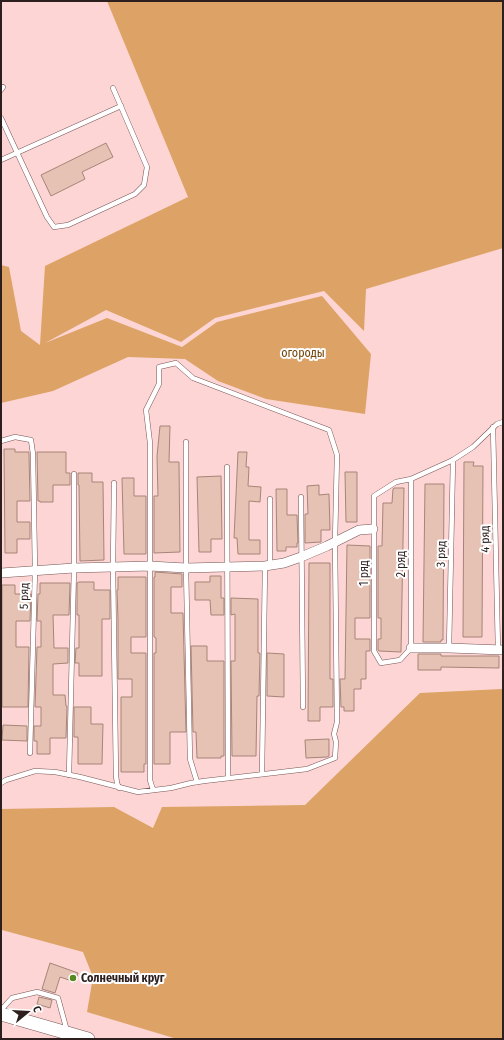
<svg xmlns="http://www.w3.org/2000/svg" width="504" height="1040" viewBox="0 0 504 1040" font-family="'Fira Sans Condensed',sans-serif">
  <rect width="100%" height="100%" fill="#fdd5d4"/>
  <!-- green -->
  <g fill="#dda265">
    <polygon points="107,1 503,1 503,248 366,289 364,331 324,291 215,318 181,342 106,310 45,343 107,318 182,347 217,322 322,296 371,354 365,414 266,399 218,381 185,359 128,357 53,391 1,403 1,265 9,267 21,331 40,345 45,266 188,197"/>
    <polygon points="502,689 503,689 503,1039 177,1039 87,1012 93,977 83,952 2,930 1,931 1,809 114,807 153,828 162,807 305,805 420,693"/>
  </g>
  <!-- building -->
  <g fill="#e5c2b3" stroke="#a68578">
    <polygon points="106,143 113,157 82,172 85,179 51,196 41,175"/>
    <polygon points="160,426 170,426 169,462 179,462 180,552 154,553 154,496 158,496 157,456"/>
    <polygon points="4,449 15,449 15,452 29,452 29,454 30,501 17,501 17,522 30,522 30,539 17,539 17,553 5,553"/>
    <polygon points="37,452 66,452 66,473 70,473 70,485 53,485 53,502 40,502 40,501 38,501"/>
    <polygon points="238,452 247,452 246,467 249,467 248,486 261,487 260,502 249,501 249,540 260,540 260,554 238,554 237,538 234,538"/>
    <polygon points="464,462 474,462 473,466 483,466 482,637 463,637"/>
    <polygon points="345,472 357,472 357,522 346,522"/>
    <polygon points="78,473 92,473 92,482 103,482 104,560 80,561 79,485 78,485"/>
    <polygon points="221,476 222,539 211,539 211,552 199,552 197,477"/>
    <polygon points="122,478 134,478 134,496 146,496 146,554 124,554"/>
    <polygon points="425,484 444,484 443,640 441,640 441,642 423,642"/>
    <polygon points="319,485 319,495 329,494 330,530 321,530 321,542 305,543 305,514 308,514 307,486"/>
    <polygon points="394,488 404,488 401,652 379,651 378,650 378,639 381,639 381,618 378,618 378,546 382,546 383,503 392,503 393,489"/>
    <polygon points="276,489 287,489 287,515 297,515 298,543 297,543 297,547 286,547 286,551 277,551"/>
    <polygon points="347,545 370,546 370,618 355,618 355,639 370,639 370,651 366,651 366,679 361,679 361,689 354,689 354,711 344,711 344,707 341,707 340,679 345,679"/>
    <polygon points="309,563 330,563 330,679 333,679 333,707 320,707 320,721 308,721"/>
    <polygon points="155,572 182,574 182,587 171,587 171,613 183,613 186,732 170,732 170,764 154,764 154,653 156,653 156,638 154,637 154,577 155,577"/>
    <polygon points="210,576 221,576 221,598 224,598 224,615 211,615 210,600 195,600 195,582 210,582"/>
    <polygon points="118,577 146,577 146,637 131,637 131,653 146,653 146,764 144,764 144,772 121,772 121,697 132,697 132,679 118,679 118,620 117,590 118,590"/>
    <polygon points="79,582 94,582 94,590 110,590 110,619 102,619 102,676 79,676 79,663 75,663 76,648 79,648 79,615 77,615 77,583"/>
    <polygon points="40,583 70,583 69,615 53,615 54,648 68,648 68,663 53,664 53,695 65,695 66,706 67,706 66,738 50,738 50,754 37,754 37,741 34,741 34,726 41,726 41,707 35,707 37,647 41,647 41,621 37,621 38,594 40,594"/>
    <polygon points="2,585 15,585 15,594 31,594 30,621 16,621 16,647 29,647 28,707 2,707"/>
    <polygon points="231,598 258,599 258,653 260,653 259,696 257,696 256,756 232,756 231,661 235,661 235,614 231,615"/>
    <polygon points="191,646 207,646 207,661 224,661 224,756 221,756 221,758 197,758 196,732 193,732"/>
    <polygon points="267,653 284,654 284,697 267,696"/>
    <polygon points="418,654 441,654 441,656 499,656 499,668 441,667 441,670 418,670"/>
    <polygon points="74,707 91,707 91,724 103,724 102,764 78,764 78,737 74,737"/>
    <polygon points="3,725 27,726 27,741 2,740"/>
    <polygon points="329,739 329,756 327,757 306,758 305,740"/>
    <polygon points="50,963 78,973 75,982 60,977 55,993 42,989"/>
    <polygon points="39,997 52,1000 50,1008 37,1004"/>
  </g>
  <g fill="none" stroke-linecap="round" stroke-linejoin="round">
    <!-- service casing -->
    <g stroke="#765554" stroke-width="5.5">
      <g id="service">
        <polyline points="1,90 3,87"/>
        <polyline points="1,118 47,217 54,227 68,225 135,194 144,185 147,167 113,88"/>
        <polyline points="1,160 121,106"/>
        <polyline points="493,427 498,650"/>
        <polyline points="1,441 15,437 31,440 33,454 35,570 30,753"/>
        <polyline points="186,442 186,568 190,759 197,782"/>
        <polyline points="227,467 228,778"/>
        <polyline points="411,479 411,648 400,660 381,663 374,651 374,496 396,482 411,479 453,460 473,447 497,424 503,422"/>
        <polyline points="114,483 113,567 116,776 117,783 119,788"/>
        <polyline points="301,497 303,707"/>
        <polyline points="270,565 270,499"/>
        <polyline points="449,648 453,460"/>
        <polyline points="262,774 265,566"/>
        <polyline points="69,775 74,568 74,474"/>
        <polyline points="1,783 6,780 35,771 55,772 80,777 138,792 171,788 191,783 204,781 307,769 335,758 336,742 334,734 337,722 335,542 337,455 329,430 193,378 176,363 159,367 159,384 146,410 150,443 150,780 153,790"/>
        <polyline points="1,1010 12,998 37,992 58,998 67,1031"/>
      </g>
    </g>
    <!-- minor casing -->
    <g stroke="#765554" stroke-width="10">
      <g id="minor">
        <polyline points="1,573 74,568 150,566 186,568 265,566 284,563 301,557 327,546 359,530 373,529"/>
        <polyline points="411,648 449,648 503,650"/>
      </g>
    </g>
    <!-- secondary casing -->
    <g stroke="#765554" stroke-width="14">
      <polyline id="secondary" points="1,1014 88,1039"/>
    </g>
    <!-- service -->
    <use href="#service" stroke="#fff" stroke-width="4.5"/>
    <!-- minor -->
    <use href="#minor" stroke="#fff" stroke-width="9"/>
    <!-- secondary -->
    <use href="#secondary" stroke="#fff" stroke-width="13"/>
  </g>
  <!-- markers -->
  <circle fill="#568a21" stroke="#fff" stroke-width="1.5" cx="73" cy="978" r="4"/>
  <g text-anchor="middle" stroke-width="4" stroke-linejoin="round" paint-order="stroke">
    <!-- park labels -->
    <g font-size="12" fill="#74460b" stroke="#fff">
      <text x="303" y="357">огороды</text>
    </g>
    <!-- street labels -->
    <g font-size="12" fill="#2e1f1f" stroke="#fff">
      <text transform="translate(485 539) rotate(-91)" y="4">4 ряд</text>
      <text transform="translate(441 554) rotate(-89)" y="4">3 ряд</text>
      <text transform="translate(401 564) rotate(-90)" y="4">2 ряд</text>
      <text transform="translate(364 573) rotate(-90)" y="4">1 ряд</text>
      <text transform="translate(24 596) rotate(-89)" y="4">5 ряд</text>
    </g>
    <!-- poi labels -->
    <g font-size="12" font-weight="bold" fill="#2e1f1f" stroke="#fff" text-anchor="start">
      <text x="81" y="982">Солнечный круг</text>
    </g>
  </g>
  <!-- border -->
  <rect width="504" height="1040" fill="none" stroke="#2e1f1f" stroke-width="4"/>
  <!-- north arrow -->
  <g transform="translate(28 1012) rotate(72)" stroke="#ffffff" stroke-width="3" paint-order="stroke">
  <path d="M0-3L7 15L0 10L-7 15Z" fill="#2e1f1f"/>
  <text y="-6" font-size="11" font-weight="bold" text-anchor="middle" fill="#2e1f1f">С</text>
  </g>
</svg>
